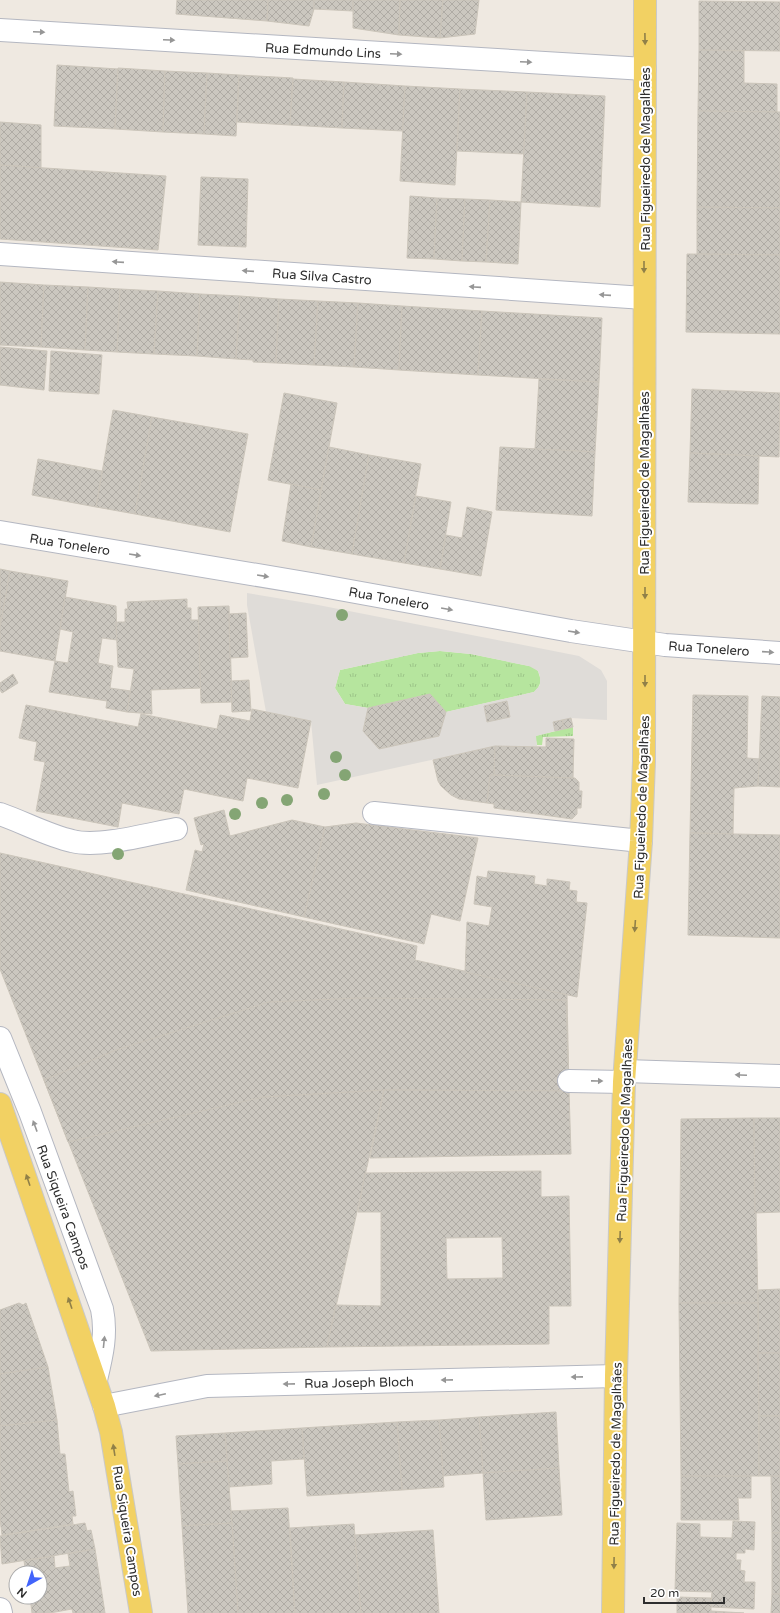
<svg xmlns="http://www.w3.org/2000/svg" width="780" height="1613" viewBox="0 0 780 1613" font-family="'Varela Round',sans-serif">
  <defs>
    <pattern id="grass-tufts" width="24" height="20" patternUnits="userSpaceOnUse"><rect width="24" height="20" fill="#b6e59e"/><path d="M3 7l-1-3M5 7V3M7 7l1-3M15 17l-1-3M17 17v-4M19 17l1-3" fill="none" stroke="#9dc588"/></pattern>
    <pattern id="building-cross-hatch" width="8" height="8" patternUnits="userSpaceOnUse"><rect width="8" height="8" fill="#cbc7bf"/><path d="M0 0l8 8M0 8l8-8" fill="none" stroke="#afaba4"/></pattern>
  </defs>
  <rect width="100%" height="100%" fill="#efe9e1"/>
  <!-- grass -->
  <g fill="url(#grass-tufts)">
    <polygon points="440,651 471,654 534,667 538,671 541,681 538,688 534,692 446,712 430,694 368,708 345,704 335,688 340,670 418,653"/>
    <polygon points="573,727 573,736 543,737 542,745 537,745 535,736"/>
  </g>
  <!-- plaza -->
  <path fill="#dfdcd8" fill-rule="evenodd" d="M247,593l66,11 266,52 22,14 6,11v39l-36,-2 -18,4 2,9 -19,5 1,10h-42l-178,39 -6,-64 -45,-9 -19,-107zM440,651l31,3 58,12 9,5 2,5v9l-6,7 -88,20 -7,24 -60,13 -16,-18 5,-23 -23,-4 -10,-16 5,-18 78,-17zM507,701l3,16 -22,4 -4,-15z"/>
  <!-- building -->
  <g fill="url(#building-cross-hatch)" stroke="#cbc5ba" fill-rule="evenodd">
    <polygon points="177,0 268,0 267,21 176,14"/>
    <polygon points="268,0 314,0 314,9 309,26 267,21"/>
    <polygon points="314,0 353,0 353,11 314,9"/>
    <polygon points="353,0 400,0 399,35 353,28"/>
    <polygon points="400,0 443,0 440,38 399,35"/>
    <polygon points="443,0 479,0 475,34 440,38"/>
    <polygon points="699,1 780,2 780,51 699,50"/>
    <polygon points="699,50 744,51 744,83 777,84 777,112 698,111"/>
    <polygon points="57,65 118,69 115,129 54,126"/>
    <polygon points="118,68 165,71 163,132 115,129"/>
    <polygon points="165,71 207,73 204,134 163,132"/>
    <polygon points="207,73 239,75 236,136 204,134"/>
    <polygon points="239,75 293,78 290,125 237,122"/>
    <polygon points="293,79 344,82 342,128 290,125"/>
    <polygon points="344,82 405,86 403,131 342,128"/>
    <polygon points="405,86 460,89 455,185 400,181"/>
    <polygon points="460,89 527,92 524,154 457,151"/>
    <polygon points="527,92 605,96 600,207 521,202"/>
    <polygon points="698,111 780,112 780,208 697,207"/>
    <polygon points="0,122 41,125 41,168 0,165"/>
    <polygon points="0,165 166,176 158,250 0,239"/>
    <polygon points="201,177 248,179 246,247 198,245"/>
    <polygon points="410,196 437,198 434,259 407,258"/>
    <polygon points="437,198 465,199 462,261 434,259"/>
    <polygon points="465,199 490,200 486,262 462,261"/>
    <polygon points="490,200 521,202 518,264 486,262"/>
    <polygon points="697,207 780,208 780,255 697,254"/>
    <polygon points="687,254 780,255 780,334 686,332"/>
    <polygon points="0,282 44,285 41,347 0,345"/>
    <polygon points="44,285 88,287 85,350 41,347"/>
    <polygon points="88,287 120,289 117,352 85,350"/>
    <polygon points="120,289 158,291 154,354 117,352"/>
    <polygon points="158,291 200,294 197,356 154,354"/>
    <polygon points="200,294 240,296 236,359 197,356"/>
    <polygon points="240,296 279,299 276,363 253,362 253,360 236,359"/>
    <polygon points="279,299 318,301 314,365 276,363"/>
    <polygon points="318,301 358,303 354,367 314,365"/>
    <polygon points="358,303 402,306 399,370 354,367"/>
    <polygon points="402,306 482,311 478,375 399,370"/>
    <polygon points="482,311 602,318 599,382 478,375"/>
    <polygon points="0,347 47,351 44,390 0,385"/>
    <polygon points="51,351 102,355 99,394 49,391"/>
    <polygon points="539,379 599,382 595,452 535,449"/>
    <polygon points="692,389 780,393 779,457 690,453"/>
    <polygon points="284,393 337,403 321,490 268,480"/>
    <polygon points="113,410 152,417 135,514 96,507"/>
    <polygon points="152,417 248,434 230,532 135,514"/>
    <polygon points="329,447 369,455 352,554 311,547"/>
    <polygon points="500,447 595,452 592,516 496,510"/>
    <polygon points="690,453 759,456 758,504 688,502"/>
    <polygon points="369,455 421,464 404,563 352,554"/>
    <polygon points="38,459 102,471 96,507 32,495"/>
    <polygon points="291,484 321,490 311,547 282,541"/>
    <polygon points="416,496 451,502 440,569 404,563"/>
    <polygon points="467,507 492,512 481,576 440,569 446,535 462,538"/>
    <polygon points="0,569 10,571 0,628"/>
    <polygon points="10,571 68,581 55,661 0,651 0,628"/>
    <polygon points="65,597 116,606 117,640 102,638 98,663 113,666 110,688 131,691 127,712 106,708 107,701 49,692 55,661 68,663 73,632 60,629"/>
    <polygon points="187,599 187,608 191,608 191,620 199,620 201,688 151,690 152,714 127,712 134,669 118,667 116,622 125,622 125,609 128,609 127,602"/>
    <polygon points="229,606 232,702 201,703 198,607"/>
    <polygon points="246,613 248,657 230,658 229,614"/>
    <polygon points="13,674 18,683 2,693 0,690 0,683"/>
    <polygon points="249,680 251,711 232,712 231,681"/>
    <polygon points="430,694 446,712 439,736 379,749 363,731 368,708"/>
    <polygon points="693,695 748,696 747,758 760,759 758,786 734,788 733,834 690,833"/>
    <polygon points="762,696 780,697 780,787 758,786"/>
    <polygon points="507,701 510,717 487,722 484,706"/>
    <polygon points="26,705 138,727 141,714 217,729 220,715 250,721 252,709 311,721 298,788 247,778 243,801 184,789 179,814 122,803 118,827 36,811 45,762 34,760 37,742 19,738"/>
    <polygon points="571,718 573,727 564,729 562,720"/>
    <polygon points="562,720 564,729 555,731 553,722"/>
    <polygon points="546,738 574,739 573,778 494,775 495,746 546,747"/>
    <polygon points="495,746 494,775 490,775 487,803 459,799 451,795 441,786 438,781 433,760"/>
    <polygon points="490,775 575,778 579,782 579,791 582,791 581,808 577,808 577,814 572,819 494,808 494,804 487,803"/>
    <polygon points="224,810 230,836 292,820 325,827 304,917 186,890 195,850 202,852 204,844 201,845 194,818"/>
    <polygon points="356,823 478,838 460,921 431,914 424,944 304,917 325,827"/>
    <polygon points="690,833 780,835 780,938 688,935"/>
    <polygon points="0,853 417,946 415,960 567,994 569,1091 384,1090 327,1347 151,1351 0,969"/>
    <polygon points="488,871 535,876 534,884 547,886 547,879 570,882 569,890 577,891 576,902 587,903 577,997 465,972 467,922 489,926 492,907 474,904 477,876 487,878"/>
    <polygon points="359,998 566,1000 569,1091 384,1090 263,1097 68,1142 44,1080 116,1050 269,1002"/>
    <polygon points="384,1090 569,1091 571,1154 370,1158"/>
    <polygon points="754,1118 758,1303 679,1303 681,1119"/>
    <polygon points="754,1118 780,1118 780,1212 755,1213"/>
    <path d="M541,1171v26l28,-1 2,110h-22v38l-222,3 9,-42 45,1v-94h-23l7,-39zM502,1237l1,41 -56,1 -1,-41z"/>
    <polygon points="780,1289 780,1353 758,1353 758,1290"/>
    <polygon points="19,1303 23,1305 26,1303 48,1367 0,1374 0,1310"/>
    <polygon points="679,1303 758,1303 759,1476 681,1476"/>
    <polygon points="758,1353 780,1353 780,1416 759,1416"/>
    <polygon points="48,1367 57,1420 0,1426 0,1374"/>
    <polygon points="556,1412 559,1468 483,1473 479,1417"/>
    <rect x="759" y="1416" width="21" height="60"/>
    <polygon points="479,1417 483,1473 443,1476 439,1420"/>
    <polygon points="57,1420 60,1454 65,1454 69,1492 73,1491 76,1516 72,1516 73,1524 2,1535 0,1519 0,1426"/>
    <polygon points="439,1420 444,1487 402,1490 397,1422"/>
    <polygon points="397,1422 402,1490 307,1496 302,1428"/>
    <polygon points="302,1428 304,1459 271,1461 272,1484 229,1487 225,1433"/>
    <polygon points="225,1433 227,1461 178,1464 176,1436"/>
    <polygon points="227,1461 232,1523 182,1526 178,1464"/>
    <polygon points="559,1468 562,1515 486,1520 483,1473"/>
    <polygon points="681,1476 751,1476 751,1498 738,1498 739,1520 681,1520"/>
    <polygon points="771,1476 780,1476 780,1533 772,1533"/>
    <polygon points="288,1508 295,1613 238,1613 231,1511"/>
    <polygon points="733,1521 755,1522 754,1550 745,1549 745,1553 736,1553 736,1560 741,1560 740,1570 745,1571 744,1582 755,1582 754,1609 711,1607 712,1592 675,1591 677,1523 700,1524 700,1537 732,1538"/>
    <polygon points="85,1523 87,1531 91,1530 95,1549 2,1564 0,1536"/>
    <polygon points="232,1523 238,1613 188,1613 182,1526"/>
    <polygon points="354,1524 361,1613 295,1613 290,1528"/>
    <polygon points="433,1530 439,1613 361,1613 355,1535"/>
    <rect x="772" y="1533" width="8" height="61"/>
    <polygon points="95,1549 105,1613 73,1613 72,1609 50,1613 32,1613 30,1597 40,1597 40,1573 26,1573 24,1561 54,1556 55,1568 70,1566 68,1554"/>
    <polygon points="772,1594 780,1594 780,1613 771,1613"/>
    <polygon points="677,1597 711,1598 711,1611 744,1613 677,1613"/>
  </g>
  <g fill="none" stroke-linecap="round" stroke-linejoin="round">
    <!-- minor casing -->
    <g stroke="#b4b7c1" stroke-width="24">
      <g id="minor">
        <polyline points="0,30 645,69"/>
        <polyline points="0,254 644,298"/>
        <polyline points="0,532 317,585 571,631 665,645 780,653"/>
        <polyline points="374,813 641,841"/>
        <path d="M0,814c23,8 49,22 72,27 27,7 77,-7 104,-12"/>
        <path d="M0,1038l30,74 72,197c5,25 0,46 -6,71"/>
        <polyline points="625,1071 780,1076"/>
        <polyline points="569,1081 624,1082"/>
        <polyline points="104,1406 207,1386 616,1376"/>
        <polyline points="0,1609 1,1613"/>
      </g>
    </g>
    <!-- major casing -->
    <g stroke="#c9c9c9" stroke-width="24">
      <g id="major">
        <polyline points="0,1104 104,1406 111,1432 141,1613"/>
        <polyline points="613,1613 616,1376 624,1082 641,841 644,761 645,0"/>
      </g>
    </g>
    <!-- minor -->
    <use href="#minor" stroke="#fff" stroke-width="22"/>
    <!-- major -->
    <use href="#major" stroke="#f2d163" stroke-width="22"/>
  </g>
  <!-- trees -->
  <g fill="#84a574">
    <circle cx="342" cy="615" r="6"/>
    <circle cx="336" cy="757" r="6"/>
    <circle cx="345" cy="775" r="6"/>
    <circle cx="324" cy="794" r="6"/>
    <circle cx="287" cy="800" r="6"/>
    <circle cx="262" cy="803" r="6"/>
    <circle cx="235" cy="814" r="6"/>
    <circle cx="118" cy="854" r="6"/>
  </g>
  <!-- one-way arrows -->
  <defs><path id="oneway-solid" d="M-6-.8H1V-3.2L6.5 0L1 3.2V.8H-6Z"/></defs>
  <g fill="#969696">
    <use href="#oneway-solid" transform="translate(39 32) rotate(3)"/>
    <use href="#oneway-solid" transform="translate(169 40) rotate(3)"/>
    <use href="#oneway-solid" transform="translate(396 54) rotate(3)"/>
    <use href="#oneway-solid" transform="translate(526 62) rotate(3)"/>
    <use href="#oneway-solid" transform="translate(118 262) rotate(-176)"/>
    <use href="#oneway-solid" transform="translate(248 271) rotate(-176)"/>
    <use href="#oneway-solid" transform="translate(475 287) rotate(-176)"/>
    <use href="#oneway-solid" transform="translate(605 295) rotate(-176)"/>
    <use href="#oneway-solid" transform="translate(135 555) rotate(9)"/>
    <use href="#oneway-solid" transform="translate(263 576) rotate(9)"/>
    <use href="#oneway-solid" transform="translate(447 609) rotate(10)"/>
    <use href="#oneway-solid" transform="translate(574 632) rotate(9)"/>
    <use href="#oneway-solid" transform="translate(768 652) rotate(4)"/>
    <use href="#oneway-solid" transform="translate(741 1075) rotate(-178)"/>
    <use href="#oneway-solid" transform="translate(597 1081) rotate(1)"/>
    <use href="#oneway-solid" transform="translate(35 1126) rotate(-110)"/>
    <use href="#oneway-solid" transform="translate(104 1342) rotate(-84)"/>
    <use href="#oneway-solid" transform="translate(577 1377) rotate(179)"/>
    <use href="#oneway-solid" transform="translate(447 1380) rotate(179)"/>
    <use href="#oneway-solid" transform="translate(289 1384) rotate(179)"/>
    <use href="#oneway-solid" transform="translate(160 1395) rotate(168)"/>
  </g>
  <g fill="#908048">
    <use href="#oneway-solid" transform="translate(645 39) rotate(89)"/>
    <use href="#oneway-solid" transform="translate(644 267) rotate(90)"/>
    <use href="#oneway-solid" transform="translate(645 593) rotate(90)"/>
    <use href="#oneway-solid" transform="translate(645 681) rotate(90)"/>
    <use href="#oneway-solid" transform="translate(635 926) rotate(94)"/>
    <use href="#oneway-solid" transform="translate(28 1180) rotate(-109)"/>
    <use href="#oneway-solid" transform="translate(620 1237) rotate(92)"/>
    <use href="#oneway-solid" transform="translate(70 1303) rotate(-109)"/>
    <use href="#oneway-solid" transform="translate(114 1450) rotate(-99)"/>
    <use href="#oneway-solid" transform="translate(614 1563) rotate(91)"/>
  </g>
  <g text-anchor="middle" stroke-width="4" stroke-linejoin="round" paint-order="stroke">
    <!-- street labels -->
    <g font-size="13" fill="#2e2e2e" stroke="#fff">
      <text transform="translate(323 50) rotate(3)" y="5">Rua Edmundo Lins</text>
      <text transform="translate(645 159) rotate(-90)" y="5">Rua Figueiredo de Magalhães</text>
      <text transform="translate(322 276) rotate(4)" y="5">Rua Silva Castro</text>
      <text transform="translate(644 483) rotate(-90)" y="5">Rua Figueiredo de Magalhães</text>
      <text transform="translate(70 544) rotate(9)" y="5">Rua Tonelero</text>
      <text transform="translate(389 598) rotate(10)" y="5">Rua Tonelero</text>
      <text transform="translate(709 648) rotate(4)" y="5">Rua Tonelero</text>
      <text transform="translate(641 807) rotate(-88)" y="5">Rua Figueiredo de Magalhães</text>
      <text transform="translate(624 1130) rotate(-88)" y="5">Rua Figueiredo de Magalhães</text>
      <text transform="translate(64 1207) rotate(70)" y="5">Rua Siqueira Campos</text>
      <text transform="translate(359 1382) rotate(-1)" y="5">Rua Joseph Bloch</text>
      <text transform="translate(615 1454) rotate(-89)" y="5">Rua Figueiredo de Magalhães</text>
      <text transform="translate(128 1531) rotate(81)" y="5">Rua Siqueira Campos</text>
    </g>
  </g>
  <!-- north arrow -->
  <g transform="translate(28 1585) rotate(219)"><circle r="19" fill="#ffffff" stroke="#ababab"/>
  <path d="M0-3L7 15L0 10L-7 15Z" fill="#4264fb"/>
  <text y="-6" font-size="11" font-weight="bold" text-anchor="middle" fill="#2e2e2e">N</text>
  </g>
  <!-- scale -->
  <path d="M644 1597v6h80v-6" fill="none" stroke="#2e2e2e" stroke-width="2"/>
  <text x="650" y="1597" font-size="12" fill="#2e2e2e" stroke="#ffffff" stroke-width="3" paint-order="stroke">20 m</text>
</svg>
